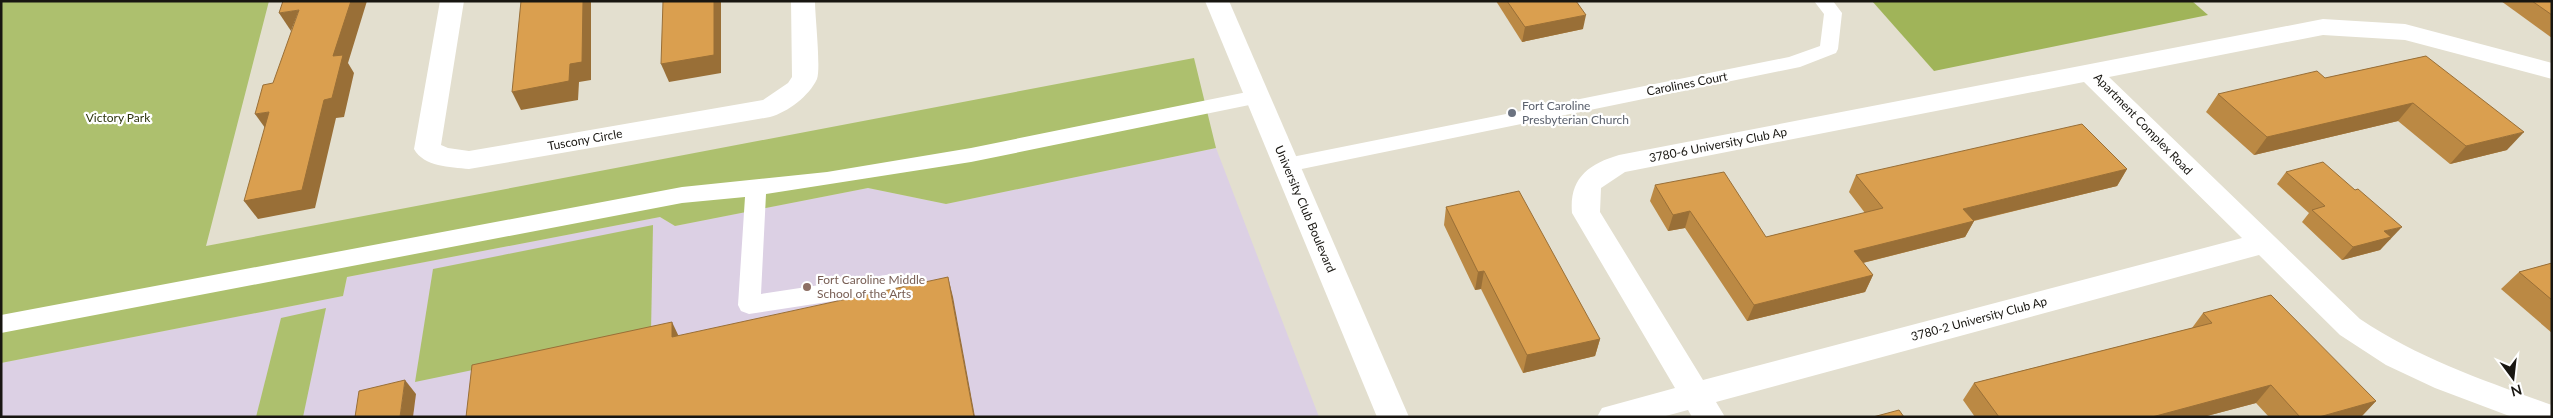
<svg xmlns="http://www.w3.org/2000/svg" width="2553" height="418" viewBox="0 0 2553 418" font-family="Lato,sans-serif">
  <rect width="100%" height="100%" fill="#e3dfcf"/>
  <!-- education -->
  <polygon fill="#dcd0e4" points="1216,148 1319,417 1,417 1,363 343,296 347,277 660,217 675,226 868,188 946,204"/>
  <!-- green -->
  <g fill="#adc06e">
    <polygon points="1,1 269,1 206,246 1194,58 1216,148 946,204 868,188 675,226 660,217 347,277 343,296 1,363"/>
    <polygon points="653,225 651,333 415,382 433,269"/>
    <polygon points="326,308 303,417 256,417 281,318"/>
  </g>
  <!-- forest -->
  <polygon fill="#a0b459" points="1872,1 2192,1 2208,15 1934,71"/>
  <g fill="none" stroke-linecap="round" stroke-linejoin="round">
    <!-- service -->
    <g fill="#fff" fill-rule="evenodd">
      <polygon points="1814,1 1833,1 1842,13 1838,49 1836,53 1800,67 1287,172 1280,170 1277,165 1280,160 1287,158 1789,57 1820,46 1824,14"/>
      <polygon points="1257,90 1264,92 1267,97 1264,102 971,162 766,194 761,294 899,273 907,276 910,282 907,288 899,291 749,314 741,311 738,305 745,197 682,203 1,333 1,315 682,187 827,172 971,148"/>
    </g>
    <!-- minor -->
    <g fill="#fff" fill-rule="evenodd">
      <path d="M440,1h24l-23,144 7,3 21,3 294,-51 25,-17 4,-6 -1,-76h24c0,15 6,67 2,78 -8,17 -29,33 -47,38l-301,52c-19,-2 -45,-2 -55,-20z"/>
      <path d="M2323,19l82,5 147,39v16l-147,-39 -82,-5 -214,42 251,242c60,40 125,62 192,86v12h-40l-77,-29 -49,-23 -46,-30 -81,-80 -543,147 9,15h-33l-4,-7 -26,7h-65l5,-9 73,-20 -103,-175c-3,-34 16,-49 47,-58zM2084,82l158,156 -539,142 -103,-168 1,-24 24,-16z"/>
    </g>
    <!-- tertiary -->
    <polygon fill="#fff" fill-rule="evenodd" points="1205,1 1229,1 1409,417 1377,417"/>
  </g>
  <!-- wall -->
  <g fill="#bb8944">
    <polygon points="1496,1 1576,1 1583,29 1522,42"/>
    <polygon points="2501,1 2552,1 2552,38"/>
    <polygon points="2426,56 2507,150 2450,164 2398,121 2254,155 2206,112 2218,94 2325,78"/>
    <polygon points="2127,169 2117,186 1974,221 1965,237 1863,263 1873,275 1865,292 1747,321 1685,228 1668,231 1650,201 1655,185 1766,237 1865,213 1849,192 1856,175"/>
    <polygon points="2286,172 2391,239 2389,240 2380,250 2342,260 2302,222 2309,213 2277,184"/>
    <polygon points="1446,207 1600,339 1595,356 1523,373 1481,289 1475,290 1444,225"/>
    <polygon points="2552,263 2552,333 2501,289 2519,272"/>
    <polygon points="2203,313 2376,401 2361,417 2269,417 2256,403 2203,417 1975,417 1963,400 1974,383 2192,328"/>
  </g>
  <!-- shaded-wall -->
  <g fill="#996f37">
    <polygon points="351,1 367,1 348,63 354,73 344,117 336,118 315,208 258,219 244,201"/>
    <polygon points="583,1 591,1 591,80 579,82 578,100 521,110 512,92 570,64"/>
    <polygon points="714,1 721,1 721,73 669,82 661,64"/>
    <polygon points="299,10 291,31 279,13"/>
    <polygon points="1586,15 1583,29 1522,42 1525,27"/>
    <polygon points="2413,103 2398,121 2254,155 2267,137"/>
    <polygon points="269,112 268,132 255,114"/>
    <polygon points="2524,132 2507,150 2450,164 2466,146"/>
    <polygon points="2127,169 2117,186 1955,225 1963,209"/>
    <polygon points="1690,211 1685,228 1668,231 1673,215"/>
    <polygon points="1974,221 1965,237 1846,267 1854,251"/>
    <polygon points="2402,227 2380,250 2342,260 2353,247 2384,231"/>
    <polygon points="1484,271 1481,289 1475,290 1478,272"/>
    <polygon points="1873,275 1865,292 1747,321 1754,305"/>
    <polygon points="948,277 953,297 975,417 974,417"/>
    <polygon points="672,322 681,341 672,337"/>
    <polygon points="1600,339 1595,356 1523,373 1527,355"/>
    <polygon points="405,380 416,394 413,417 400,417"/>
    <polygon points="2271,385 2256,403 2203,417 2152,417"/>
    <polygon points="2376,401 2361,417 2319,417"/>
  </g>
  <!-- building -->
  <g fill="#da9f4f" stroke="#996f37">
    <polygon points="283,1 351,1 333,56 343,55 332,98 324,100 302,190 244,201 269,112 255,114 263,85 273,83 299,10 279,13"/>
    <polygon points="521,1 583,1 582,62 570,64 569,81 512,92"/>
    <polygon points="663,1 714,1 714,55 661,64"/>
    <polygon points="1507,1 1576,1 1586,15 1525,27"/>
    <polygon points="2532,1 2552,1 2552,15"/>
    <polygon points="2426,56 2524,132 2466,146 2413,103 2267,137 2218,94 2317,71 2325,78"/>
    <polygon points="2082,124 2127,169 1963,209 1974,221 1854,251 1873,275 1754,305 1690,211 1673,215 1655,185 1724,172 1766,237 1883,208 1856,175"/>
    <polygon points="2323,162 2355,190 2358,189 2402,227 2384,231 2391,237 2353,247 2312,210 2325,206 2286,172"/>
    <polygon points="1519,191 1600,339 1527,355 1484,271 1478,272 1446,207"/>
    <polygon points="2552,263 2552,300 2519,272"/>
    <polygon points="948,277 974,417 466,417 472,365 672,322 672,337"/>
    <polygon points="2271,295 2376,401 2319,417 2300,417 2271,385 2152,417 1999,417 1974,383 2212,323 2203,313"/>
    <polygon points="405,380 400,417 355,417 359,391"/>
    <polygon points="1899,410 1904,417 1873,417"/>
  </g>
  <!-- markers -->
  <circle fill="#6b7280" stroke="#fff" stroke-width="2" cx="1512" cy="113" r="5"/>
  <circle fill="#8d6e63" stroke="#fff" stroke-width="2" cx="807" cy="287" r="5"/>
  <g text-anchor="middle" stroke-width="4.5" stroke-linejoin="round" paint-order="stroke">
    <!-- street labels -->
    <g font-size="12" fill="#181611" stroke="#fff">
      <text transform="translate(1687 84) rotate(-11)" y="4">Carolines Court</text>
      <text transform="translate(2143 124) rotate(46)" y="4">Apartment Complex Road</text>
      <text transform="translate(585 140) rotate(-10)" y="4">Tuscony Circle</text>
      <text transform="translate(1718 145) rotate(-11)" y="4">3780-6 University Club Ap</text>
      <text transform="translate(1305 209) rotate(67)" y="4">University Club Boulevard</text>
      <text transform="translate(1979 319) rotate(-15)" y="4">3780-2 University Club Ap</text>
    </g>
    <!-- worship labels -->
    <g font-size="12" fill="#5b616d" stroke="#fff" text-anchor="start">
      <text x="1522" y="110">Fort Caroline<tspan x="1522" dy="14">Presbyterian Church</tspan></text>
    </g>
    <!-- park labels -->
    <g font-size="12" fill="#2e360f" stroke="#fff">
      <text x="118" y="122">Victory Park</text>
    </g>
    <!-- education labels -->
    <g font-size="12" fill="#785e54" stroke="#fff" text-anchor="start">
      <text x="817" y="284">Fort Caroline Middle<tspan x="817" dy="14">School of the Arts</tspan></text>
    </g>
  </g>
  <!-- border -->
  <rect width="2553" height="418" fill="none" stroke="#181611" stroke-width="5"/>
  <!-- north arrow -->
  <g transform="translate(2513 378) rotate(165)" stroke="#ffffff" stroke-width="4" paint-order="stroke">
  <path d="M0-4L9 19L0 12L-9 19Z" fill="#181611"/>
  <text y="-8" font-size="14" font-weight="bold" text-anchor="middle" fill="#181611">N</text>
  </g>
</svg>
